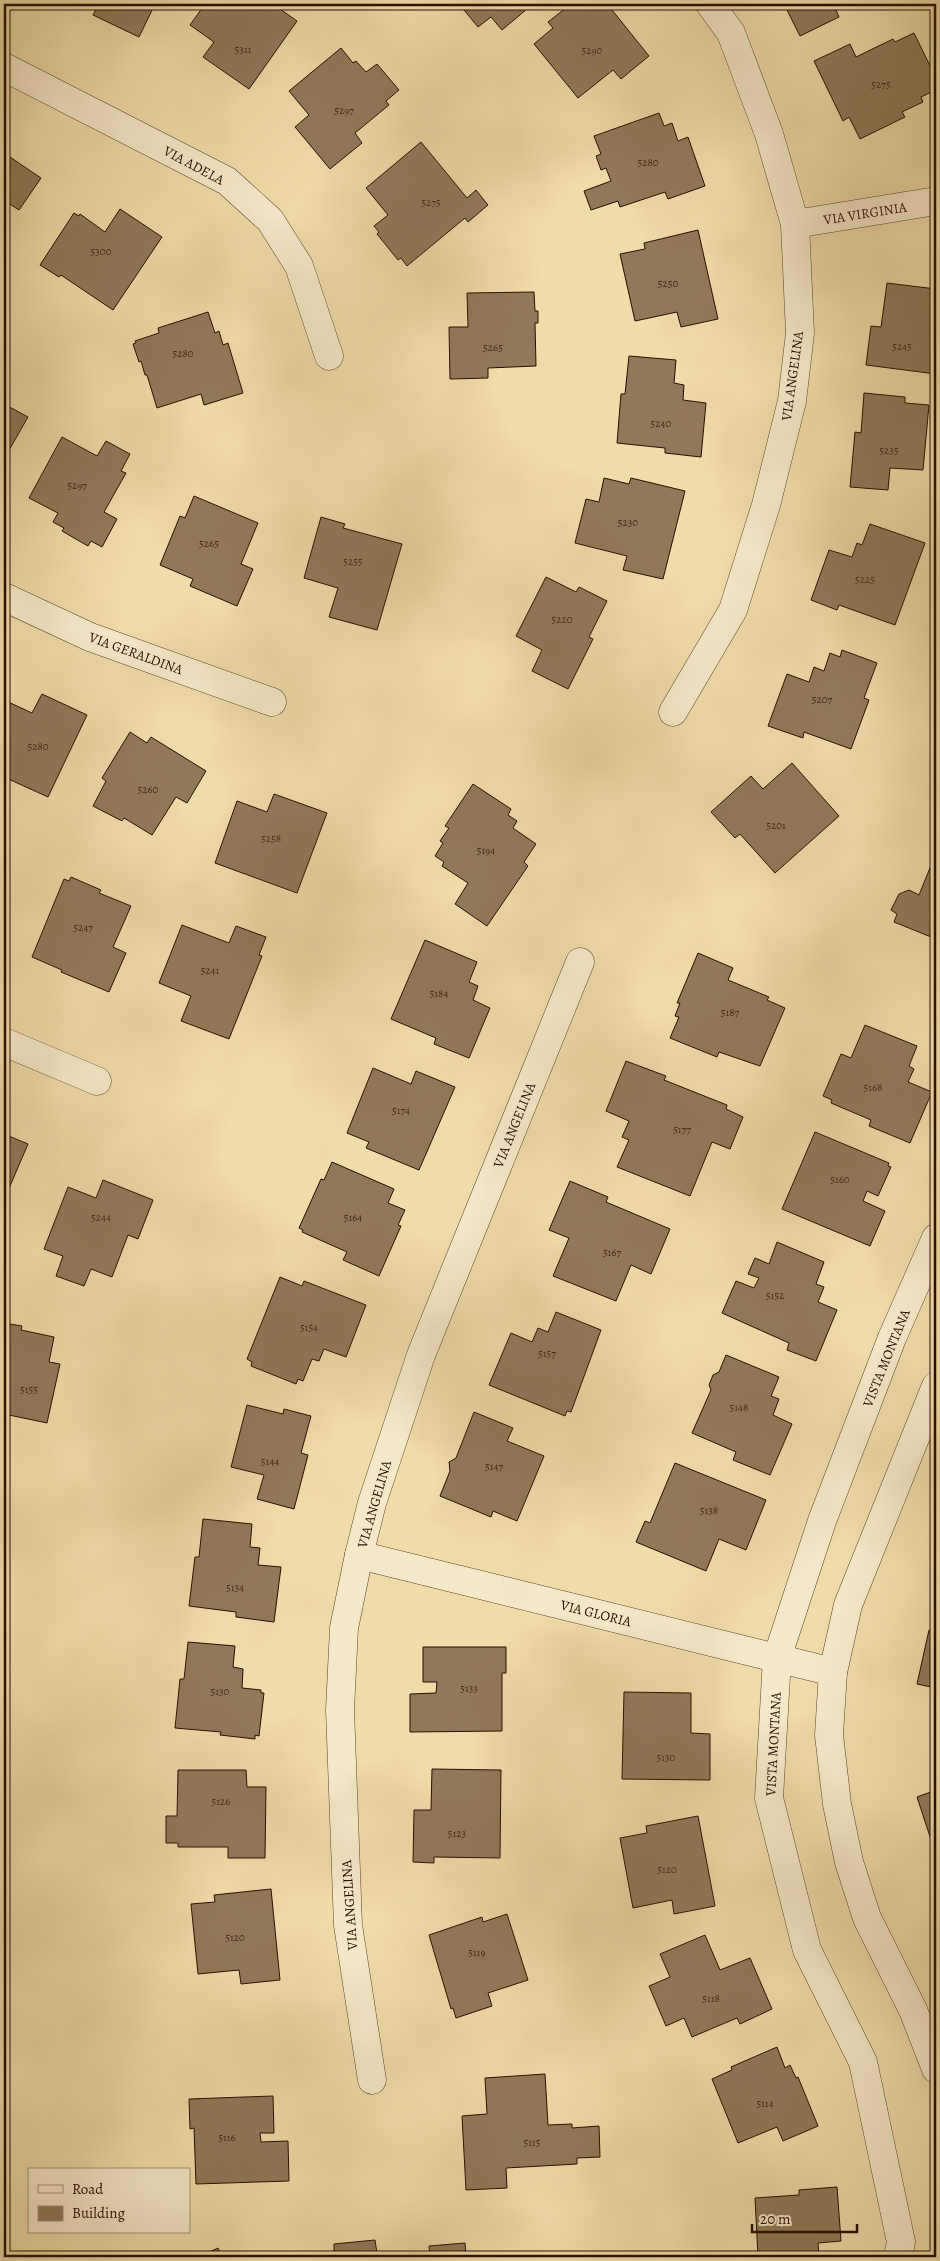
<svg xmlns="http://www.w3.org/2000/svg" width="940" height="2261" viewBox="0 0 940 2261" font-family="Alegreya,serif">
  <rect width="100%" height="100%" fill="#f0dbaa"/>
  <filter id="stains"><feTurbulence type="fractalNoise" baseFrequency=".004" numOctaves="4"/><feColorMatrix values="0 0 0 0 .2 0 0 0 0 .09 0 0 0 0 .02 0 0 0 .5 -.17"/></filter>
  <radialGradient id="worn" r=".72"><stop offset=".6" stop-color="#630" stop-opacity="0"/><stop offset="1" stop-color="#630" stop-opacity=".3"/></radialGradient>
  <!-- building -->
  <g fill="#907959" stroke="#270f02">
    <polygon points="99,4 155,4 139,37 93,15"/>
    <polygon points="205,4 273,4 297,21 249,89 203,57 214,42 190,25"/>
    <polygon points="459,4 533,4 502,30 491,17 478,27"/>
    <polygon points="571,4 597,4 602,10 608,5 649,56 621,79 613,70 578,98 534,44 553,28 548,22"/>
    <polygon points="784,4 849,4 836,10 839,17 800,36"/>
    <polygon points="914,33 936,78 936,90 921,97 923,102 902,112 905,117 860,139 849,117 843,121 814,61 850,44 856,57 893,39 895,42"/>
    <polygon points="341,48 353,63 356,61 366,72 377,64 399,90 386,101 389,105 355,133 362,143 330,169 295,127 309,115 289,91"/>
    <polygon points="659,113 664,126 672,123 678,141 688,137 705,186 668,199 665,192 620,207 618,201 591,210 584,191 611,181 606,168 601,170 596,156 601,154 594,136"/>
    <polygon points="421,142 467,198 476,190 488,205 468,222 465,218 407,266 401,258 398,260 377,234 379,232 374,226 388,215 366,188"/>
    <polygon points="4,153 41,178 19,210 8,203 4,210"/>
    <polygon points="120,209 162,237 113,310 61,275 59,277 40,265 74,213 79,216 80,214 105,232"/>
    <polygon points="698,230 718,319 681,327 677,312 635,321 620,254 645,249 644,243"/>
    <polygon points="887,283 936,289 936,374 866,365 871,326 881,327"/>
    <polygon points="534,292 535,311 538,311 538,323 535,323 536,366 488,368 488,378 450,379 449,327 468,327 467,293"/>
    <polygon points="208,312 215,333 219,331 223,345 228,343 243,393 204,405 201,394 157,408 147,375 145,375 141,361 139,362 133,344 136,343 135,341 159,333 158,328"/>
    <polygon points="629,356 676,360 674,383 684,385 683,400 706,403 701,457 665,453 665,448 617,443 621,394 625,394"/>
    <polygon points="864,393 905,397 905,403 929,405 923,470 890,468 888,490 850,487 855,432 861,433"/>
    <polygon points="4,404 28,417 4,459"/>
    <polygon points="62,437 97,456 106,441 130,454 121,471 126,473 104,512 117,519 102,547 91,541 88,546 62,531 64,528 53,522 58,513 29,498"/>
    <polygon points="604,478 629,484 631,478 685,491 663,579 623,570 627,556 575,543 586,499 599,502"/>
    <polygon points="194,496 258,523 241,564 253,569 237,606 190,586 193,579 160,565 180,516 185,518"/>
    <polygon points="321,517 345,524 343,528 402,544 377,630 329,617 338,588 304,578"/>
    <polygon points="870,524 925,543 895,625 839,605 837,610 811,600 829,550 852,557 857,543 862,545"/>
    <polygon points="546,577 576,592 579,587 607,601 589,637 593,639 568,689 532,671 542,650 516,636"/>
    <polygon points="842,650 877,663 864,698 869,700 851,749 804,732 803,738 768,726 787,674 809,682 814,667 824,671 830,653 840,657"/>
    <polygon points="42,694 87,715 48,797 4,777 4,700 32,713"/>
    <polygon points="130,732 147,743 151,737 206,771 187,803 176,797 152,835 124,818 122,821 93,806 106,781 102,778"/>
    <polygon points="792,763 839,816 775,873 740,834 735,838 711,812 751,776 763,789"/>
    <polygon points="473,784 511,809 508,815 517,821 513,828 536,844 524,862 528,866 487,926 455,904 468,883 442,866 444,862 435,856 443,843 440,841 449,828 445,826"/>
    <polygon points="274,794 327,813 297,893 215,863 237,801 267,812"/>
    <polygon points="936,853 936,939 894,922 897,914 891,910 899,894 909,890 919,895"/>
    <polygon points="71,877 101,890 99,893 131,906 113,947 126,953 109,992 61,972 62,970 32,957 64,879 69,881"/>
    <polygon points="182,925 229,943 236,926 266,937 259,955 262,956 229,1039 181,1021 191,996 159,983"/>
    <polygon points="425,940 477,962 469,982 478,986 473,1000 490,1008 469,1058 434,1044 436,1038 391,1019"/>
    <polygon points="698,953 733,968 728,980 769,997 767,1000 785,1008 760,1066 719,1052 717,1057 670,1038 679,1017 675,1016 680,1003 677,1003"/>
    <polygon points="865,1025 917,1046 909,1066 914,1069 908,1082 932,1092 910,1143 869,1126 871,1120 831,1103 832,1100 823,1096 841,1054 851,1058"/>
    <polygon points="626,1061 666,1076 664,1080 727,1105 726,1109 743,1117 730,1149 712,1142 690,1196 617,1167 629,1140 622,1137 629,1121 606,1111"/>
    <polygon points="373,1068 411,1084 416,1071 455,1087 419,1170 366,1148 369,1142 347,1133"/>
    <polygon points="815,1132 889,1163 888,1166 891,1167 878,1196 867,1191 863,1201 885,1211 870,1246 782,1209"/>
    <polygon points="4,1134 28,1144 4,1200"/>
    <polygon points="332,1162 394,1189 388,1203 405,1210 398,1225 401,1226 379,1276 343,1260 347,1252 302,1232 303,1230 299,1228 321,1179 324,1180"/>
    <polygon points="103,1180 153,1200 138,1239 128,1235 112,1277 91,1269 84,1286 56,1276 63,1256 44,1249 68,1187 96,1198"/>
    <polygon points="570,1181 608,1197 606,1202 670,1229 651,1274 631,1265 616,1301 553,1276 569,1238 549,1230"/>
    <polygon points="777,1242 824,1262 816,1284 824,1287 818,1302 837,1310 816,1361 787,1350 789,1343 722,1313 736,1281 754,1288 759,1278 748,1274 755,1258 769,1264"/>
    <polygon points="280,1277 302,1286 304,1281 366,1305 346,1357 324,1349 319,1361 312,1359 303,1381 298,1379 296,1384 251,1366 252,1362 247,1359"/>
    <polygon points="556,1312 601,1330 571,1412 567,1411 565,1416 489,1385 511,1333 532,1342 538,1328 548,1332"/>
    <polygon points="4,1323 22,1326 21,1330 54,1337 49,1362 60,1364 47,1423 4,1414"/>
    <polygon points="726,1355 779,1377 771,1396 779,1399 773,1415 792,1424 770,1475 733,1460 736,1452 692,1433 711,1390 709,1385 713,1375 719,1372"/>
    <polygon points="247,1405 283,1414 284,1409 311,1416 301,1453 308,1455 294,1509 257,1499 264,1475 231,1467"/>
    <polygon points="474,1412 513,1428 507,1441 544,1456 517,1521 493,1511 491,1517 440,1496 450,1471 449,1462 456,1458"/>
    <polygon points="675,1463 766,1500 746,1550 719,1539 706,1571 636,1542 645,1521 650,1523"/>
    <polygon points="203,1519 252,1524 250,1547 260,1548 258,1565 281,1567 274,1622 236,1617 236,1612 189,1606 195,1557 199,1557"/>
    <polygon points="929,1630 936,1632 936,1688 917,1684"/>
    <polygon points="188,1642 235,1646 233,1667 243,1669 242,1688 261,1690 261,1693 264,1693 259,1736 255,1735 255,1739 220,1735 221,1732 175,1728 180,1679 184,1679"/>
    <polygon points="423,1647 506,1647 506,1673 502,1673 502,1731 410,1732 410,1694 436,1693 437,1682 423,1682"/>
    <polygon points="624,1692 691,1693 691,1733 710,1734 710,1780 622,1779"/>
    <polygon points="432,1769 501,1770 500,1858 434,1857 434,1863 413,1862 414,1810 431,1810"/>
    <polygon points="178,1770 246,1770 247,1787 266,1787 265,1858 228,1858 228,1847 178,1847 178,1843 166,1843 166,1816 177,1816"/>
    <polygon points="936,1790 936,1855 917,1797"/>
    <polygon points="698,1816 715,1906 674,1914 672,1900 633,1908 620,1838 647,1833 646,1826"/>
    <polygon points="271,1889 280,1980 241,1984 239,1970 198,1974 191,1904 215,1902 214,1895"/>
    <polygon points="507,1914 528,1980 488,1993 492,2006 456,2018 453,2008 451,2009 429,1935 482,1917 483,1922"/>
    <polygon points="705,1935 720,1970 750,1958 772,2009 740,2024 737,2018 692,2037 684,2018 666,2026 649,1986 670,1977 660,1954"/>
    <polygon points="777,2047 785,2068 790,2065 796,2078 798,2077 818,2126 783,2141 777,2127 738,2143 712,2079 732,2070 731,2067"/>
    <polygon points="545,2074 548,2125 572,2124 572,2128 599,2126 600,2157 577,2158 577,2164 506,2168 507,2188 466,2190 462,2116 487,2114 485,2078"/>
    <polygon points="273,2096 274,2133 260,2133 261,2142 288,2141 289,2181 196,2184 194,2128 190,2129 189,2099"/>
    <polygon points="837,2187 841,2241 818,2243 819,2257 758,2257 755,2198 799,2195 799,2190"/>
    <polygon points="4,2221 9,2221 4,2257"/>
    <polygon points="375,2240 377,2253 380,2254 380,2257 308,2257 334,2253 334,2244"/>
    <polygon points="465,2243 466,2257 430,2257 429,2246"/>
    <polygon points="218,2248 222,2257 198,2257"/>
  </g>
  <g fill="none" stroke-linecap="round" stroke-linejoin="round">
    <!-- minor casing -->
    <g stroke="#59422c" stroke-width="29">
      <g id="minor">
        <polyline points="4,67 227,181 270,220 299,266 329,356"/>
        <polyline points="795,224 936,201"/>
        <polyline points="4,597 90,637 272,702"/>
        <polyline points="673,712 733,610 766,505 792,401 800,333 795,224 769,134 731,33 710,4"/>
        <polyline points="4,1042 97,1081"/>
        <polyline points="936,1386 848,1605 833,1672 829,1735 837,1804 849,1862 867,1918 913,2010 936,2069"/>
        <polyline points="359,1555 833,1672"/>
        <polyline points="372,2080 348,1925 340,1710 344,1628 359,1555 372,1503 421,1355 580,962"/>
        <polyline points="898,2257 901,2242 863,2062 807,1950 769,1798 777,1658 822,1521 892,1338 936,1238"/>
      </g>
    </g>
    <!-- minor -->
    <use href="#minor" stroke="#f5e8c8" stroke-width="28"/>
  </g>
  <g text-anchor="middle" stroke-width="5" stroke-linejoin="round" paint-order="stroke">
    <!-- number labels -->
    <g font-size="11" fill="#412a18">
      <text x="243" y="53">5311</text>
      <text x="592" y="54">5290</text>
      <text x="881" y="88">5275</text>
      <text x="344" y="114">5297</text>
      <text x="648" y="166">5280</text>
      <text x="431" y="206">5275</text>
      <text x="101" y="255">5300</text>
      <text x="668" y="287">5250</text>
      <text x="902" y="350">5245</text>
      <text x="493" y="351">5265</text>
      <text x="183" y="357">5280</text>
      <text x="661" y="427">5240</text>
      <text x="889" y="454">5235</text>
      <text x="77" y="489">5297</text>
      <text x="628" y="526">5230</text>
      <text x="209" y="547">5265</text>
      <text x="353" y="565">5255</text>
      <text x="865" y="583">5225</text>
      <text x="562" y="623">5220</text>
      <text x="822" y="703">5207</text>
      <text x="38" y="750">5280</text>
      <text x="148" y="793">5260</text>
      <text x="776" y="829">5201</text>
      <text x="271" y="842">5258</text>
      <text x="486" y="854">5194</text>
      <text x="83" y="931">5247</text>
      <text x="210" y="974">5241</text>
      <text x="439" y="997">5184</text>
      <text x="730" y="1016">5187</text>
      <text x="873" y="1091">5168</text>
      <text x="401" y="1114">5174</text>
      <text x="682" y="1133">5177</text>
      <text x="840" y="1183">5160</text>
      <text x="101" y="1221">5244</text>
      <text x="353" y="1221">5164</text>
      <text x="612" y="1256">5167</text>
      <text x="775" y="1299">5152</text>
      <text x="309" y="1331">5154</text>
      <text x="547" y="1357">5157</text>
      <text x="29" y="1393">5155</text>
      <text x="739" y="1411">5148</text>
      <text x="270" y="1465">5144</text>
      <text x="494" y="1470">5147</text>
      <text x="709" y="1514">5138</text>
      <text x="235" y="1591">5134</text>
      <text x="469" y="1692">5133</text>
      <text x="220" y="1695">5130</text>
      <text x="666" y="1761">5130</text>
      <text x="221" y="1805">5126</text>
      <text x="457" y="1837">5123</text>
      <text x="667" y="1873">5120</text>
      <text x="235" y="1941">5120</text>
      <text x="477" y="1956">5119</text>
      <text x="711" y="2002">5118</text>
      <text x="765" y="2107">5114</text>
      <text x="227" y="2141">5116</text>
      <text x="532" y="2146">5115</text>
    </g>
    <!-- street labels -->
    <g font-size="14" fill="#270f02" stroke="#f5e8c8">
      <text transform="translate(194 165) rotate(28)" y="5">VIA ADELA</text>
      <text transform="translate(865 213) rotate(-9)" y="5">VIA VIRGINIA</text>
      <text transform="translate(792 376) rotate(-82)" y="5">VIA ANGELINA</text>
      <text transform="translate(136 653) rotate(20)" y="5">VIA GERALDINA</text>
      <text transform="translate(514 1125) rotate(-68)" y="5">VIA ANGELINA</text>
      <text transform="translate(886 1358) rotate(-68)" y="5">VISTA MONTANA</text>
      <text transform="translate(374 1504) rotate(-74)" y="5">VIA ANGELINA</text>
      <text transform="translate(596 1613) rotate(14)" y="5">VIA GLORIA</text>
      <text transform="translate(773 1744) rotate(-87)" y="5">VISTA MONTANA</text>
      <text transform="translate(349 1905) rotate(-94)" y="5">VIA ANGELINA</text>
    </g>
  </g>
  <!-- margin -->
  <rect width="940" height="2261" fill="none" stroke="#f0dbaa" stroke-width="20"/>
  <rect x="5" y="5" width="930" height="2251" fill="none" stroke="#270f02" stroke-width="2.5"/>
  <rect x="10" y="10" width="920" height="2241" fill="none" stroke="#270f02"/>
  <!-- legend -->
  <rect x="28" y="2168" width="162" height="65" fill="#f5e8c8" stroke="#a39179"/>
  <rect x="38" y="2185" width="25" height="8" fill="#f5e8c8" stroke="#a39179"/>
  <text x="72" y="2194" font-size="15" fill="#270f02">Road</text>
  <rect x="38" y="2206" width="25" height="15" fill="#907959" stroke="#a39179"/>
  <text x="72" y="2218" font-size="15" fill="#270f02">Building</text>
  <!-- scale -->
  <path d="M752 2224v8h105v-8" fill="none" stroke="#270f02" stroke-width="2.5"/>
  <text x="760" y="2224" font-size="15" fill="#270f02" stroke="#f5e8c8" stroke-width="4" paint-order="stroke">20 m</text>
  <rect width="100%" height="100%" filter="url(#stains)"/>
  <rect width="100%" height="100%" fill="url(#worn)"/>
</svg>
